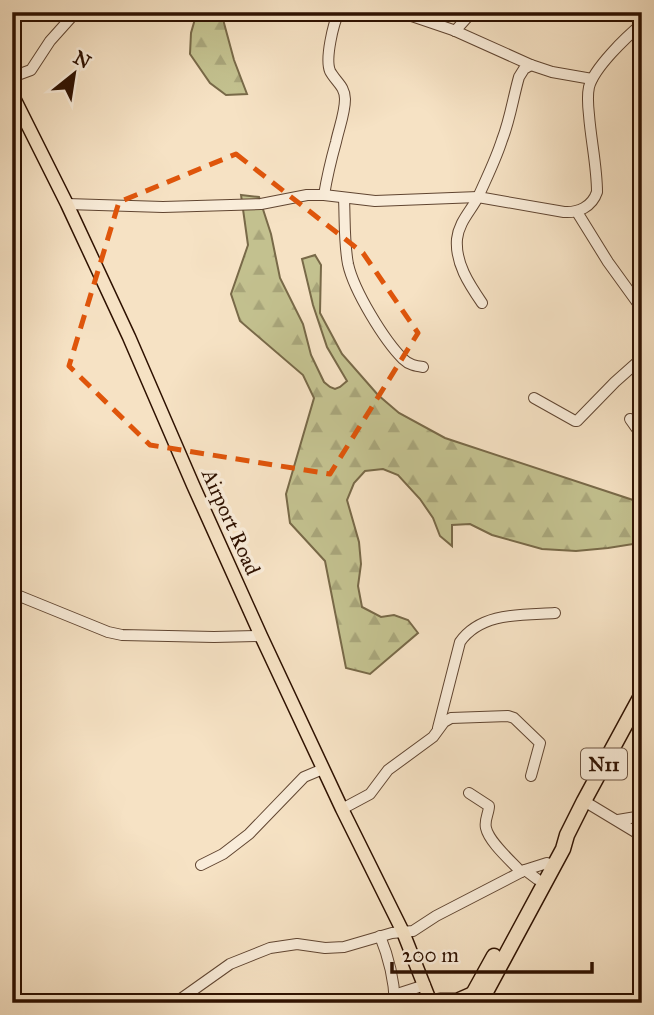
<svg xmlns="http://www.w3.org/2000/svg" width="654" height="1015" viewBox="0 0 654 1015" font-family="'IM FELL Great Primer',serif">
  <defs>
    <pattern id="forest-firs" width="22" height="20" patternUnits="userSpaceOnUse" patternTransform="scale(1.75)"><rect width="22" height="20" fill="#c3c18f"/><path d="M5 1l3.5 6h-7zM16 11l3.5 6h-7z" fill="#a8a57a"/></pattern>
  </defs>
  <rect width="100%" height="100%" fill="#f6e2c4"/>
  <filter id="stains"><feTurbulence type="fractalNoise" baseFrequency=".00286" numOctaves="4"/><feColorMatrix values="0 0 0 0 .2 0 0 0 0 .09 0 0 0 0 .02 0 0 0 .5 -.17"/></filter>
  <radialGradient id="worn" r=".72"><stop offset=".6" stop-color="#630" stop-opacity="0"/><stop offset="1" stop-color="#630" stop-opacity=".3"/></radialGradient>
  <!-- forest -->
  <g fill="url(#forest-firs)" stroke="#786948" stroke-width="2">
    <polygon points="197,12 221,12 234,60 247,94 226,95 210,83 190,54 191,33"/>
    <polygon points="241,195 259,197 271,234 280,278 303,324 311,355 324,382 330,387 335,389 340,387 347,381 327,347 313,305 302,259 315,255 321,265 320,313 342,354 378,395 399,413 445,438 636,501 642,505 642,547 633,544 608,548 576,551 542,549 492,535 470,524 452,525 452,546 440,536 433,518 420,499 398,475 383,469 365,471 354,483 347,500 359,542 361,564 358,586 362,607 381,617 394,615 408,620 418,633 370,674 346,668 325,561 290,523 286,494 314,398 303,375 240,321 231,294 248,245"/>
  </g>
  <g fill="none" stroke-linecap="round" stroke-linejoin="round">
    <!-- minor casing -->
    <g stroke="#604531" stroke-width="12">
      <g id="minor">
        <polyline points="400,12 453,30 531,65 552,72 592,79"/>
        <polyline points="455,31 472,12"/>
        <polyline points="12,77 31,70 50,41 76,12"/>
        <path d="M324,195c3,-18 7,-35 12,-53 3,-14 9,-29 9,-43 0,-13 -10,-18 -15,-28 -5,-12 3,-47 9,-59"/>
        <path d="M344,198c1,22 0,45 4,66 6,27 36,76 55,95 6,6 13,7 20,8"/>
        <path d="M67,204l96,3 98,-3 46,-9h17l51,6 103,-4 86,15c14,1 28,-5 33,-20 0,-25 -6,-51 -8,-77 -1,-9 -2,-19 0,-28 5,-19 37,-50 53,-63"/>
        <polyline points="577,212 608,262 642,309"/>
        <path d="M482,303c-13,-19 -27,-40 -25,-64 2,-18 15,-29 22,-44 8,-18 17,-36 23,-55 8,-20 11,-42 17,-63l5,-8 7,-4"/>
        <polyline points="534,398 575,421 577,421 615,382 642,358"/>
        <polyline points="630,419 642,436"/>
        <polyline points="12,593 108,632 122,635 214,637 261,636"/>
        <path d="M438,728l22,-86c21,-30 62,-27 95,-29"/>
        <path d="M469,793l20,13c0,7 -5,14 -3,22 3,14 25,33 35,44"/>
        <polyline points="584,801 642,836"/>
        <polyline points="342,809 370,794 388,770 433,737 444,722 451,718 508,716 514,718 540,743 531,776"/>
        <polyline points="618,820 642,816"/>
        <polyline points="201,865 223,854 249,834 304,777 323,769"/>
        <polyline points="525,870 537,879"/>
        <path d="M380,936c9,22 14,43 15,67"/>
        <polyline points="394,995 425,985"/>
        <polyline points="175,1003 230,964 270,948 297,944 325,948 344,947 392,933 413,931 436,916 525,870 547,863"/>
      </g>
    </g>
    <!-- major casing -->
    <g stroke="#2e1100" stroke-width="15">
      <polyline id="major" points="12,94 67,204 129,337 193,485 261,636 342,809 403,932 431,1003"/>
    </g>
    <!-- highway casing -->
    <g stroke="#2e1100" stroke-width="17">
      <g id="highway">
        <polyline points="440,1001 457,1001 473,994"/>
        <polyline points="468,1003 494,956"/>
        <polyline points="480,1003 563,849 567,835 584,801 642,694"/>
      </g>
    </g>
    <!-- minor -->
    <use href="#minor" stroke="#f9ecd9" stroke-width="10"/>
    <!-- major -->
    <use href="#major" stroke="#f6e2c4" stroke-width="12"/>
    <!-- highway -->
    <use href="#highway" stroke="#f6e2c4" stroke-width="14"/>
  </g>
  <!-- marked area -->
  <path fill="none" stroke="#df550b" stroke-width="5" stroke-dasharray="14 9" stroke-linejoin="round" d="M236,154l127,99 55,80 -88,141 -180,-29 -81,-79 50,-164z"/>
  <g text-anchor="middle" stroke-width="7" stroke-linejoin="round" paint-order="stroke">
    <!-- shield labels -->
    <rect fill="#f9ecd9" stroke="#6b5341" stroke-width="2" x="581" y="748.5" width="46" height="31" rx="5"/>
    <g font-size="19" font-weight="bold" fill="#2e1100">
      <text x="604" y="771">N11</text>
    </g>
    <!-- street labels -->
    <g font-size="21" fill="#2e1100" stroke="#f9ecd9">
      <text transform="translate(231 522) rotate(66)" y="7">Airport Road</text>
    </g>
  </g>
  <!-- margin -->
  <rect width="654" height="1015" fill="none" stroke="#f6e2c4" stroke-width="42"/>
  <rect x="14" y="14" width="626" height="987" fill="none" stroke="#2e1100" stroke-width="3.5"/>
  <rect x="21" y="21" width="612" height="973" fill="none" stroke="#2e1100" stroke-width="2"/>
  <!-- north arrow -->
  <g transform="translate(74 74) rotate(30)" stroke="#f9ecd9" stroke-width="5" paint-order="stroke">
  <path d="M0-5L12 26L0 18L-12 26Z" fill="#2e1100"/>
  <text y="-10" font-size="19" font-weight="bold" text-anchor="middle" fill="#2e1100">N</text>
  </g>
  <!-- scale -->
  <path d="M392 962v10h200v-10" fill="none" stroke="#2e1100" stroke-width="3.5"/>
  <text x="402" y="962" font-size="21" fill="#2e1100" stroke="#f9ecd9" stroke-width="5" paint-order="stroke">200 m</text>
  <rect width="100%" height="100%" filter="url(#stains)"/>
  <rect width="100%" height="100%" fill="url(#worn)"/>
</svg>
